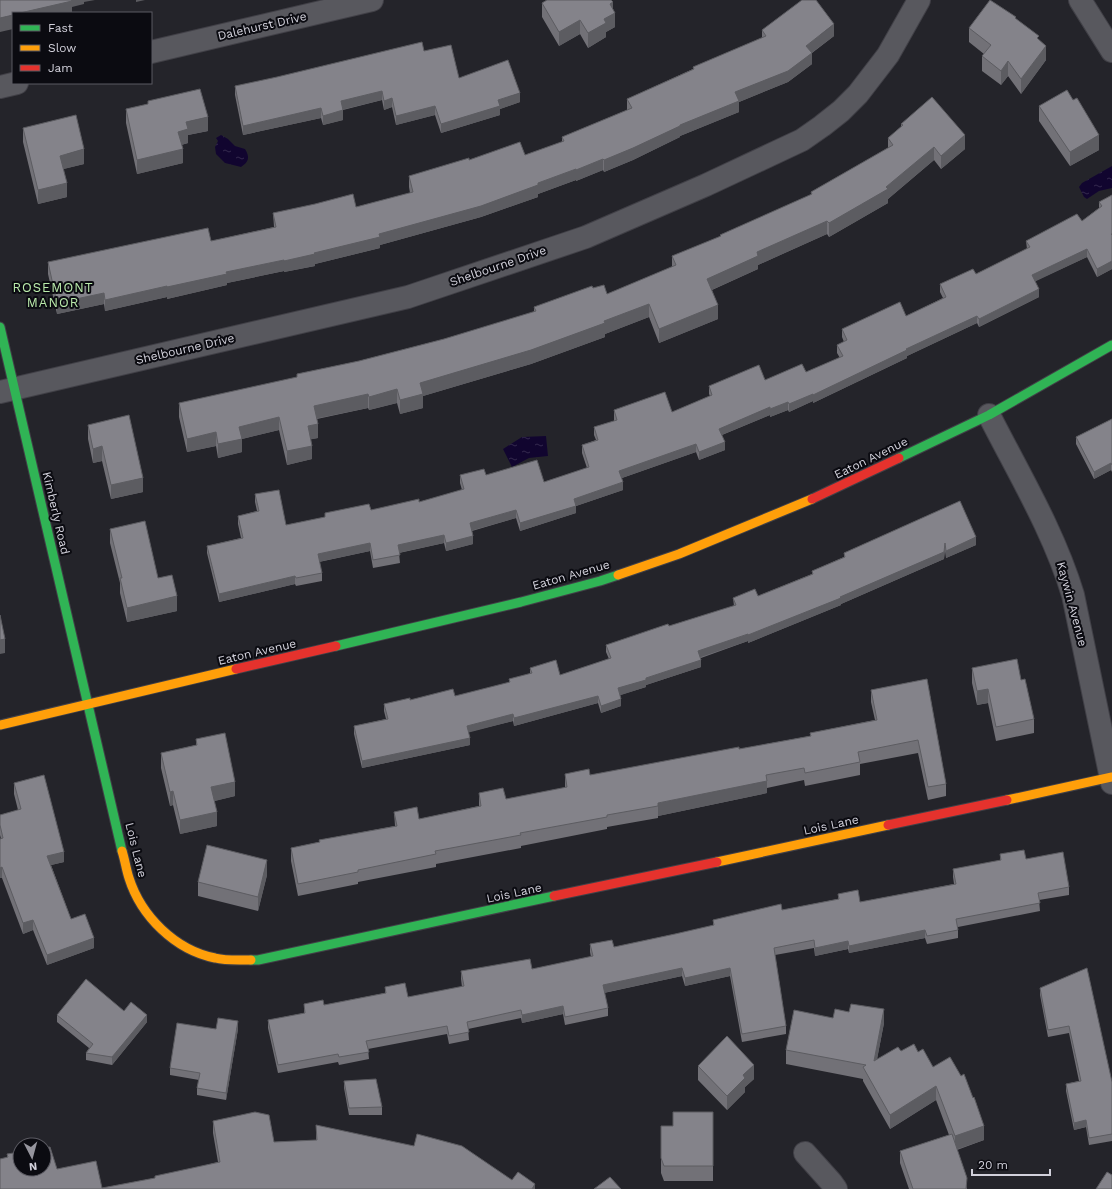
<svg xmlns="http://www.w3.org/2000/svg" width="1112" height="1189" viewBox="0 0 1112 1189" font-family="'Work Sans',sans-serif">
  <defs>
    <pattern id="water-ripples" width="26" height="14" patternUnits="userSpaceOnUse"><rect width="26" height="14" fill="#11052f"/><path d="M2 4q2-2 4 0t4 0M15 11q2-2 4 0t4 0" fill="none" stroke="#33284d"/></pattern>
  </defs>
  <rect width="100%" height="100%" fill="#24242a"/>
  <!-- water -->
  <g fill="url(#water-ripples)">
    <path d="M221,135l7,4 7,7 10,3c5,8 4,13 -4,18l-16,-4 -9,-9 -1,-7 3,-6 -2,-3z"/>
    <polygon points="1112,166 1112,188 1099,191 1087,199 1084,197 1079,187 1082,183"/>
    <polygon points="546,436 548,456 529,458 512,467 503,449 522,437"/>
  </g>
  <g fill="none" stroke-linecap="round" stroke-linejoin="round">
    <!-- street casing -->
    <g stroke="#414047" stroke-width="24">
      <g id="street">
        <polyline points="1080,0 1112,51"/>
        <polyline points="151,52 372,0"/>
        <polyline points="0,87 17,83"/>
        <polyline points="0,392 408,297 586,237 706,185 802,140 822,126 841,111 858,94 888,55 919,0"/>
        <path d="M989,415c30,59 65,117 84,180l39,188"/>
        <polyline points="805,1153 831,1182 836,1189"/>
      </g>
    </g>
    <!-- fast casing -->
    <g stroke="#414047" stroke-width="11">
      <g id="fast">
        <polyline points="0,327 122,851"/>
        <polyline points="899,458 989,415 1112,345"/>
        <polyline points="336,646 521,602 600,581 618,575"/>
        <polyline points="251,960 258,960 554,896"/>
      </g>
    </g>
    <!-- slow casing -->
    <g stroke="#414047" stroke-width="11">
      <g id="slow">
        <polyline points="618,575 679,554 812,499"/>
        <polyline points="0,725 236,669"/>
        <polyline points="1007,800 1112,777"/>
        <path d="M122,851c3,9 4,18 7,27 12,38 46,72 86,80 12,3 24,2 36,2"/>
        <polyline points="717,862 888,825"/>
      </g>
    </g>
    <!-- jam casing -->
    <g stroke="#414047" stroke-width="11">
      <g id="jam">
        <polyline points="812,499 899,458"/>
        <polyline points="236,669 336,646"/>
        <polyline points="888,825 1007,800"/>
        <polyline points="554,896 717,862"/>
      </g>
    </g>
    <!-- street -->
    <use href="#street" stroke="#58585e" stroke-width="22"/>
    <!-- fast -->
    <use href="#fast" stroke="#30b455" stroke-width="9"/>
    <!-- slow -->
    <use href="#slow" stroke="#ff9f0a" stroke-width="9"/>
    <!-- jam -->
    <use href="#jam" stroke="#e5322d" stroke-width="9"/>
  </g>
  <!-- wall -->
  <g fill="#727177">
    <polygon points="542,3 613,9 615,27 606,32 606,37 588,48 580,34 559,46 542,17"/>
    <polygon points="1016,19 1039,40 1046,60 1021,94 1008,76 1001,85 982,71 982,56 984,54 969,42 969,28"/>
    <polygon points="762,30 834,36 812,53 812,64 788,82 739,102 739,112 680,136 680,137 633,160 604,172 603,170 576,181 576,180 538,194 538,197 481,217 380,245 380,248 315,264 315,266 284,272 284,271 227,283 227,285 167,299 167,297 105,311 104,304 57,314 48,274 48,262 211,241 274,227 273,213 356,207 410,193 409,187 409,176 469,160 525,155 562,142 562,137 627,110 627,99 693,69 693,67 762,38"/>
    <polygon points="424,51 459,78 520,102 500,109 500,115 441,133 435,115 396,125 392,107 384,110 382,100 343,110 343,120 323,125 321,118 243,135 235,95 235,86"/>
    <polygon points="1073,100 1099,150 1070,166 1039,121 1039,106"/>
    <polygon points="148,101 208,131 188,135 188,143 181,145 183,163 137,174 126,123 126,109 148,104"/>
    <polygon points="901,124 965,149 941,169 934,160 888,199 888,203 829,237 827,234 758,265 758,269 712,290 718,319 659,343 649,317 605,334 605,337 531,364 423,396 423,408 400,414 397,403 369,410 368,408 317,419 318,438 311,439 312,459 287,465 279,430 242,439 242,452 218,458 216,446 187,452 179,417 179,403 297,378 297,374 359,361 444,339 534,312 534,307 593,288 607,294 672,267 672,256 720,237 720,235 811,195 811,192 888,148 888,138 901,127"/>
    <polygon points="23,128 84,164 63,169 67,197 38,204 23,142"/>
    <polygon points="1112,195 1112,269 1097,277 1087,257 1035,281 1039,297 979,327 977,323 907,356 907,358 813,403 813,401 789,412 788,410 770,417 770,415 722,435 725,450 699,460 696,452 622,478 623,490 576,506 576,513 520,531 516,518 472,531 473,544 446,551 444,543 399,553 400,563 373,568 370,551 319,562 322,573 322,581 296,586 295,584 219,602 207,553 207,546 241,538 238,524 238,516 257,511 255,502 255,494 286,525 325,517 325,513 371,510 419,502 462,490 460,483 460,475 486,475 544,482 587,468 582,453 582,445 596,440 594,435 594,427 614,421 614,410 672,412 710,396 709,394 709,386 765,380 806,372 840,358 837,353 837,345 844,342 842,337 842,329 906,316 943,298 940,292 940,284 976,274 1027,249 1026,241 1082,221 1099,208 1099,202"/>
    <polygon points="1112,419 1112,472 1111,470 1094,479 1076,444 1076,437"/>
    <polygon points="88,425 143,492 111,499 102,461 93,463 88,439"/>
    <polygon points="960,501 976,545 946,558 945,550 944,559 841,604 841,605 748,643 748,641 701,658 701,667 646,685 646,687 620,695 621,706 601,713 598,703 514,726 513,721 468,732 470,745 362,768 354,734 354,726 386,719 384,711 384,704 410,700 455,696 509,683 509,679 530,674 530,668 560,675 609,659 606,652 606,645 669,626 734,606 733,598 758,596 812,574 812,571 844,557 844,553"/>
    <polygon points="110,529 158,578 177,611 127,622 120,593 120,583 110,543"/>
    <polygon points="972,668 1034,719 1034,733 996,741 988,703 977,705 972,683"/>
    <polygon points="927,679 946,784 946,796 928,800 918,753 860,764 860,775 805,786 804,780 767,788 767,793 658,816 658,818 607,827 607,829 521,846 521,848 436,864 436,867 358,882 358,884 298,896 291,861 291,848 319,842 319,840 395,826 394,812 419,819 479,806 479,793 506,799 565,788 565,774 590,775 739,749 810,736 810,733 875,720 871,702 871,690"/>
    <polygon points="196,739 235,796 214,801 217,826 180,834 173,805 170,806 161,768 161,753 196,745"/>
    <polygon points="14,783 64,862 51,865 71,919 94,948 47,965 33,930 23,934 2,878 1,839 0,835 0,815 18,810 14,794"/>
    <polygon points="1000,854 1026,859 1069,887 1069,895 1039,900 1040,911 958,927 958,938 927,944 925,938 849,953 848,949 815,956 814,948 775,955 786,1026 786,1034 742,1042 730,976 685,986 682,976 604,993 608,1008 608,1016 565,1025 563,1014 522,1023 521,1018 468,1029 469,1040 449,1044 447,1034 368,1049 369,1059 339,1065 338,1062 278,1073 268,1028 268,1020 304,1013 304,1004 324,1005 385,993 385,987 408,997 462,987 461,979 461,971 532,969 591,957 590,952 590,944 614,947 675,934 713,926 713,920 782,910 838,899 838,894 860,902 954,884 953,877 953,869 1000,861"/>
    <polygon points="267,875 258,911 198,896 198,882"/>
    <polygon points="1040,988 1112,1082 1112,1141 1089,1145 1086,1127 1074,1130 1066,1091 1066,1084 1079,1081 1069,1033 1048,1037 1040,995"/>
    <polygon points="124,1011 147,1022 112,1065 86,1060 86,1053 89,1048 57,1022 57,1015"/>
    <polygon points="833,1018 884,1023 877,1059 901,1051 918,1052 933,1067 984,1140 957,1150 967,1189 909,1189 900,1163 900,1151 949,1135 936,1100 890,1129 863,1081 863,1079 786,1064 786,1050"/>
    <polygon points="216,1029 238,1029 226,1100 197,1095 197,1088 199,1080 170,1075 170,1068"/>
    <polygon points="698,1066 754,1079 745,1087 745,1092 727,1110 698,1080"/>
    <polygon points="344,1081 382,1107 382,1115 349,1115 344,1088"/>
    <polygon points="713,1112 713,1181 664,1181 661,1173 661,1126 673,1126"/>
    <polygon points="213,1121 274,1142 316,1140 316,1125 512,1180 535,1189 0,1189 7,1157 7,1154 57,1169 102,1188 155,1178 218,1162 213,1133"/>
  </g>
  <!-- shaded-wall -->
  <g fill="#5c5c61">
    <polygon points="70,0 95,0 84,2 84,4 72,7 72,13 20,13"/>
    <polygon points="136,0 145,0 136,2"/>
    <polygon points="613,2 613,14 615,13 615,27 606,32 606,37 588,48 588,33 604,19 610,4"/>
    <polygon points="13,15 13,29 0,32 0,18"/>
    <polygon points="580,20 580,34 559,46 559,32"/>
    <polygon points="834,24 834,36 806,57 806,46"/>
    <polygon points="1046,46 1046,60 1021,94 1021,79"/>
    <polygon points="812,53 812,64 788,82 739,102 739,112 680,136 680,137 633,160 604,172 604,160 680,125 735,92"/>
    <polygon points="1008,61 1008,76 1001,85 1001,71"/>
    <polygon points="382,91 382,100 341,110 341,101"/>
    <polygon points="520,93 520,102 500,109 500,115 441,133 441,124 498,100"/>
    <polygon points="392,98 392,107 384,110 384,101"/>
    <polygon points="435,106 435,115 396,125 396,116"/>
    <polygon points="321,108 321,118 243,135 243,126"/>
    <polygon points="343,110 343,120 323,125 323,116"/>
    <polygon points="208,117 208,131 188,135 188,143 178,146 178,132 186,122"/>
    <polygon points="965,135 965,149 941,169 941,156"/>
    <polygon points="1099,135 1099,150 1070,166 1070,152"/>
    <polygon points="934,147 934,160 888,199 888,203 829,237 829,223 886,187"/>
    <polygon points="84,149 84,164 60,170 60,156"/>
    <polygon points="183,149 183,163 137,174 137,160"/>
    <polygon points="603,159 603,170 576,181 576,170"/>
    <polygon points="576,169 576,180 538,194 538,197 481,217 380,245 380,248 315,264 315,266 284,272 284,261 314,253 379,234 538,183"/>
    <polygon points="67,183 67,197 38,204 38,190"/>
    <polygon points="827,221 827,234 758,265 758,269 707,292 707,279 757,252"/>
    <polygon points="1087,249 1087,257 1032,283 1032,275"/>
    <polygon points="284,260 284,271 227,283 227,285 167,299 167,287 226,272"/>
    <polygon points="1112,261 1112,269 1097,277 1097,269"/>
    <polygon points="167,286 167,297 105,311 105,300"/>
    <polygon points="1039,289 1039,297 979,327 979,319"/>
    <polygon points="104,293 104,304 57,314 57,303"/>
    <polygon points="649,304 649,317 605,334 605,337 531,364 423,396 423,408 400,414 400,400 420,383 604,321"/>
    <polygon points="718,305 718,319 659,343 659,329"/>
    <polygon points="977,316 977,323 907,356 907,358 813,403 813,395 906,349"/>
    <polygon points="397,389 397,403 369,410 369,397"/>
    <polygon points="368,394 368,408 314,419 314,406"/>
    <polygon points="813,394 813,401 789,412 789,404"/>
    <polygon points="788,402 788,410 770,417 770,409"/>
    <polygon points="770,407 770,415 719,436 719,429"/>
    <polygon points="279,417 279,430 242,439 242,452 218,458 218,444 239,427"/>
    <polygon points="318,424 318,438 308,440 308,426"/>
    <polygon points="216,432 216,446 187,452 187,439"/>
    <polygon points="725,442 725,450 699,460 699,452"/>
    <polygon points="696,444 696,452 619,479 619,471"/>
    <polygon points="102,446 102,461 93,463 93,449"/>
    <polygon points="312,446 312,459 287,465 287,451"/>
    <polygon points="1111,463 1111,470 1094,479 1094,472"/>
    <polygon points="143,478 143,492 111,499 111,485"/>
    <polygon points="623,482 623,490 576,506 576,513 520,531 520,523 574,499"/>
    <polygon points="516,510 516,518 470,531 470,523"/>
    <polygon points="444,535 444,543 398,553 398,545"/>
    <polygon points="473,536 473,544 446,551 446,543"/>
    <polygon points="976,537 976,545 946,558 946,551"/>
    <polygon points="370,543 370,551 318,562 318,554"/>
    <polygon points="945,543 944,559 841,604 841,605 748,643 748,635 840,597"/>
    <polygon points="295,576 295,584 219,602 219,594"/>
    <polygon points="177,596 177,611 127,622 127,608"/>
    <polygon points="748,634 748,641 698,658 698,651"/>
    <polygon points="5,639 5,653 0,654 0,640"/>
    <polygon points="701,660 701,667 646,685 646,687 618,696 618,688 646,678"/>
    <polygon points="988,689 988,703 977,705 977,691"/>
    <polygon points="598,696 598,703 514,726 514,718"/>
    <polygon points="621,699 621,706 601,713 601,706"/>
    <polygon points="513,714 513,721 467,733 467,726"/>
    <polygon points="470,738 470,745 362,768 362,761"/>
    <polygon points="767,781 767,793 658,816 658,803"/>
    <polygon points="235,782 235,796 211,802 211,787"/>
    <polygon points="173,791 173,805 170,806 170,792"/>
    <polygon points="217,812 217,826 180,834 180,820"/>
    <polygon points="64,852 64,862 47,866 47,856"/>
    <polygon points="267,860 267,875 258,911 258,897"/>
    <polygon points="2,867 2,878 0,878 0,868"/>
    <polygon points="33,920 33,930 23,934 23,923"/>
    <polygon points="925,930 925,938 849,953 849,946"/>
    <polygon points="94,938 94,948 47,965 47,955"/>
    <polygon points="848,941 848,949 815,956 815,948"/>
    <polygon points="682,968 682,976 603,993 603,985"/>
    <polygon points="730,968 730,976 685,986 685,978"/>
    <polygon points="563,1006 563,1014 522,1023 522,1015"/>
    <polygon points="884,1009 884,1023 874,1075 874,1061"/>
    <polygon points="147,1015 147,1022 112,1065 112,1057"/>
    <polygon points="238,1021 238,1029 226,1100 226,1093"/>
    <polygon points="754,1065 754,1079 745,1087 745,1092 727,1110 727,1096 743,1075"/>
    <polygon points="936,1086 936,1100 890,1129 890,1115"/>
    <polygon points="1086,1120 1086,1127 1074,1130 1074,1123"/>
    <polygon points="984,1126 984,1140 955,1150 955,1136"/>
    <polygon points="535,1184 535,1189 532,1189"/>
  </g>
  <!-- building -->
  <g fill="#84838a" stroke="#5c5c61">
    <polygon points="0,0 71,0 72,1 20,13 13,13 13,15 0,18"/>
    <polygon points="547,0 611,0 613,2 610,4 615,13 604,19 606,23 588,33 580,20 559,32 542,3"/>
    <polygon points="802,0 816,0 834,24 806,46 812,53 788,71 735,92 739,101 680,125 680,126 633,148 604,160 603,159 576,170 576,169 538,183 538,185 481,206 379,234 380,237 314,253 315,254 284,261 284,260 226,272 227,274 167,287 167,286 105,300 104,293 57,303 48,262 208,228 211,241 276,227 273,213 315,204 353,194 356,207 413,192 409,176 469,158 469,160 520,142 525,155 564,141 562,137 632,108 627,99 694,69 693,67 766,36 762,30"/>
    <polygon points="990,0 1016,17 1015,18 1039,36 1037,38 1046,46 1021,79 1008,61 1001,71 982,56 991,45 969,28"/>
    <polygon points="422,42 424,51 451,45 459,78 508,60 520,93 498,100 500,106 441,124 435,106 396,116 392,98 384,101 382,91 341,101 343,110 323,116 321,108 243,126 235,86 277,77"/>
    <polygon points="200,89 208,117 186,122 188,129 178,132 183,149 137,160 126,109 148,104 148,101"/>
    <polygon points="1067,90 1073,100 1077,98 1099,135 1070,152 1039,106"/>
    <polygon points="932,97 965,135 941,156 934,147 886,187 888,189 829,223 827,221 757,252 758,256 707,279 718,305 659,329 649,304 604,321 605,323 531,350 420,383 423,394 400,400 397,389 369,397 368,394 314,406 318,424 308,426 312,446 287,451 279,417 239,427 242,439 218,444 216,432 187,439 179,403 297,377 297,374 359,361 444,339 536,311 534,307 592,286 593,288 604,285 607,294 676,265 672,256 721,236 720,235 812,194 811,192 893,145 888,138 903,125 901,124"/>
    <polygon points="76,115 84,149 60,156 67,183 38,190 23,128"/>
    <polygon points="1112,195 1112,234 1111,234 1112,235 1112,261 1097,269 1087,249 1032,275 1039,289 979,319 977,316 906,349 907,350 813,395 813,394 789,404 788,402 770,409 770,407 719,429 725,442 699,452 696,444 619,471 623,482 574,499 576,506 520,523 516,510 470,523 473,536 446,543 444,535 398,545 400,555 373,560 370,543 318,554 322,573 296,578 295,576 219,594 207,546 243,538 238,516 259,511 255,494 279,490 286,525 325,517 325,513 369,504 371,510 419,499 419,502 464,489 460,475 484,469 486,475 537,460 544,482 589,467 582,445 598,440 594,427 617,420 614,410 665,392 672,412 712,395 709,386 759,365 765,380 802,364 806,372 843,356 837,345 847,340 842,329 900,302 906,316 946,297 940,284 973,269 976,274 1030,247 1026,241 1077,214 1082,221 1102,206 1099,202"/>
    <polygon points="129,415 143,478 111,485 102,446 93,449 88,425"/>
    <polygon points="1112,419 1112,465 1111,463 1094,472 1076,437"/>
    <polygon points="960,501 976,537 946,551 945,543 944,552 840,597 841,598 748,635 748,634 698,651 701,660 646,678 646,680 618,688 621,699 601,706 598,696 514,718 513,714 467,726 470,738 362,761 354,726 388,719 384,704 410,698 410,700 453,689 455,696 510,682 509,679 532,673 530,668 556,660 560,675 611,658 606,645 668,624 669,626 736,605 733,598 755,589 758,596 813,574 812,571 845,557 844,553"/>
    <polygon points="145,521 158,578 172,575 177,596 127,608 120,578 122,578 110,529"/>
    <polygon points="0,615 5,639 0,640"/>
    <polygon points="1017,659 1021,680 1025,679 1034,719 996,727 988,689 977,691 972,668"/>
    <polygon points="927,679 946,784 928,787 918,740 858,752 860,762 805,773 804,768 766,775 767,781 658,803 658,806 607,815 607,817 520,833 521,835 435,851 436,854 358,870 358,872 298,884 291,848 320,842 319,840 397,826 394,812 417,807 419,819 481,806 479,793 503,788 506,799 567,787 565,774 589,769 590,775 739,747 739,749 811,736 810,733 877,720 871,690"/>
    <polygon points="225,733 235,782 211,787 217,812 180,820 173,791 170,792 161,753 197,745 196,739"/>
    <polygon points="44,775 64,852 47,856 71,919 85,914 94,938 47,955 33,920 23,923 2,867 0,868 0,839 3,838 0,825 0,815 21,809 14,783"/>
    <polygon points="207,845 267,860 258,897 198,882"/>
    <polygon points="1024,850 1026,859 1063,852 1069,887 1038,893 1040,903 956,919 958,930 927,936 925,930 849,946 848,941 815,948 814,940 774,948 786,1026 742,1034 730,968 685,978 682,968 603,985 608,1008 565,1017 563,1006 522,1015 521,1010 467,1022 469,1032 449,1036 447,1026 366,1041 369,1052 339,1057 338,1054 278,1065 268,1020 305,1013 304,1004 323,1000 324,1005 386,993 385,987 405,983 408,997 464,986 461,971 530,959 532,969 593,956 590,944 612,940 614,947 675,934 714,925 713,920 781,904 782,910 839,899 838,894 858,890 860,902 956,884 953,869 1001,860 1000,854"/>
    <polygon points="1087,968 1112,1082 1112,1134 1089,1138 1086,1120 1074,1123 1066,1084 1081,1081 1069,1026 1048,1030 1040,988"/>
    <polygon points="86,979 124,1011 131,1002 147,1015 112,1057 86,1053 93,1044 57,1015"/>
    <polygon points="851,1004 884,1009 874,1061 898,1047 901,1051 914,1044 918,1052 923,1049 933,1067 950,1057 961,1076 964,1074 973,1098 974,1097 984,1126 955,1136 936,1086 890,1115 863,1067 866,1065 786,1050 794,1010 833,1018 835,1009 849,1012"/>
    <polygon points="218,1018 238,1021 226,1093 197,1088 200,1073 170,1068 177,1023 216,1029"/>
    <polygon points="727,1036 754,1065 743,1075 745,1078 727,1096 698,1066"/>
    <polygon points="376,1079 382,1107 349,1108 344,1081"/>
    <polygon points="255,1112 269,1115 274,1142 317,1140 316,1125 414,1146 417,1134 462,1146 512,1180 518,1172 535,1184 532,1189 0,1189 0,1159 8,1157 7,1154 20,1152 20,1169 44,1169 44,1148 50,1147 57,1169 96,1161 102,1188 155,1178 155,1176 220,1162 213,1121"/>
    <polygon points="673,1112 713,1112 713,1166 664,1166 661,1158 661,1126 673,1126"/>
    <polygon points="952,1134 967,1178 966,1189 913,1189 900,1151"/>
    <polygon points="1107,1172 1112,1175 1112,1189 1096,1189"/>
    <polygon points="610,1177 621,1189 594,1189"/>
  </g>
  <g text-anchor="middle" stroke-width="4" stroke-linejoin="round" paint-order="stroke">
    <!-- street labels -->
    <g font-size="12" fill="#d2d1db" stroke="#0b0b11">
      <text transform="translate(262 26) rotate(-13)" y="4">Dalehurst Drive</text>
      <text transform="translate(498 266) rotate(-19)" y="4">Shelbourne Drive</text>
      <text transform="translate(185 349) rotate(-13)" y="4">Shelbourne Drive</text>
      <text transform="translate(871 458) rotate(-26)" y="4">Eaton Avenue</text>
      <text transform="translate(56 513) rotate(77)" y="4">Kimberly Road</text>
      <text transform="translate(571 575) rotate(-16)" y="4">Eaton Avenue</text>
      <text transform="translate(1072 604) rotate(75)" y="4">Kaywin Avenue</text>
      <text transform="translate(257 652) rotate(-13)" y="4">Eaton Avenue</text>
      <text transform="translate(831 825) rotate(-12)" y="4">Lois Lane</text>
      <text transform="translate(136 850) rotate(76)" y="4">Lois Lane</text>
      <text transform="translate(514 893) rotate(-12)" y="4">Lois Lane</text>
    </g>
    <!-- neighbourhood labels -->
    <g font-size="13" letter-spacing="1" fill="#bbecac" stroke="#0b0b11">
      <text x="53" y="292">ROSEMONT<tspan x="53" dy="15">MANOR</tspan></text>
    </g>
  </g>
  <!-- legend -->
  <rect x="12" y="12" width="140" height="72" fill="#0b0b11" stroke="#5b5a62"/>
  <rect x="20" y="25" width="20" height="6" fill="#30b455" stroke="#5b5a62"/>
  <text x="48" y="32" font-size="12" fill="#d2d1db">Fast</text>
  <rect x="20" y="45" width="20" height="6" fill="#ff9f0a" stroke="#5b5a62"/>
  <text x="48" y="52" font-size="12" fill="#d2d1db">Slow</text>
  <rect x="20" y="65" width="20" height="6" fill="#e5322d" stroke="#5b5a62"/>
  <text x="48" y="72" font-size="12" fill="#d2d1db">Jam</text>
  <!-- north arrow -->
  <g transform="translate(32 1157) rotate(174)"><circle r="19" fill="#0b0b11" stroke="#5b5a62"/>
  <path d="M0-3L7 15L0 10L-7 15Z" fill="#95949d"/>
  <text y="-6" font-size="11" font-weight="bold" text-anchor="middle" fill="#d2d1db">N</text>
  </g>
  <!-- scale -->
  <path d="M972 1169v6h78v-6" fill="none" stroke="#d2d1db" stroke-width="2"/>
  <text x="978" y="1169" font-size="12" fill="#d2d1db" stroke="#0b0b11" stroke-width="3" paint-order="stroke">20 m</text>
</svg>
